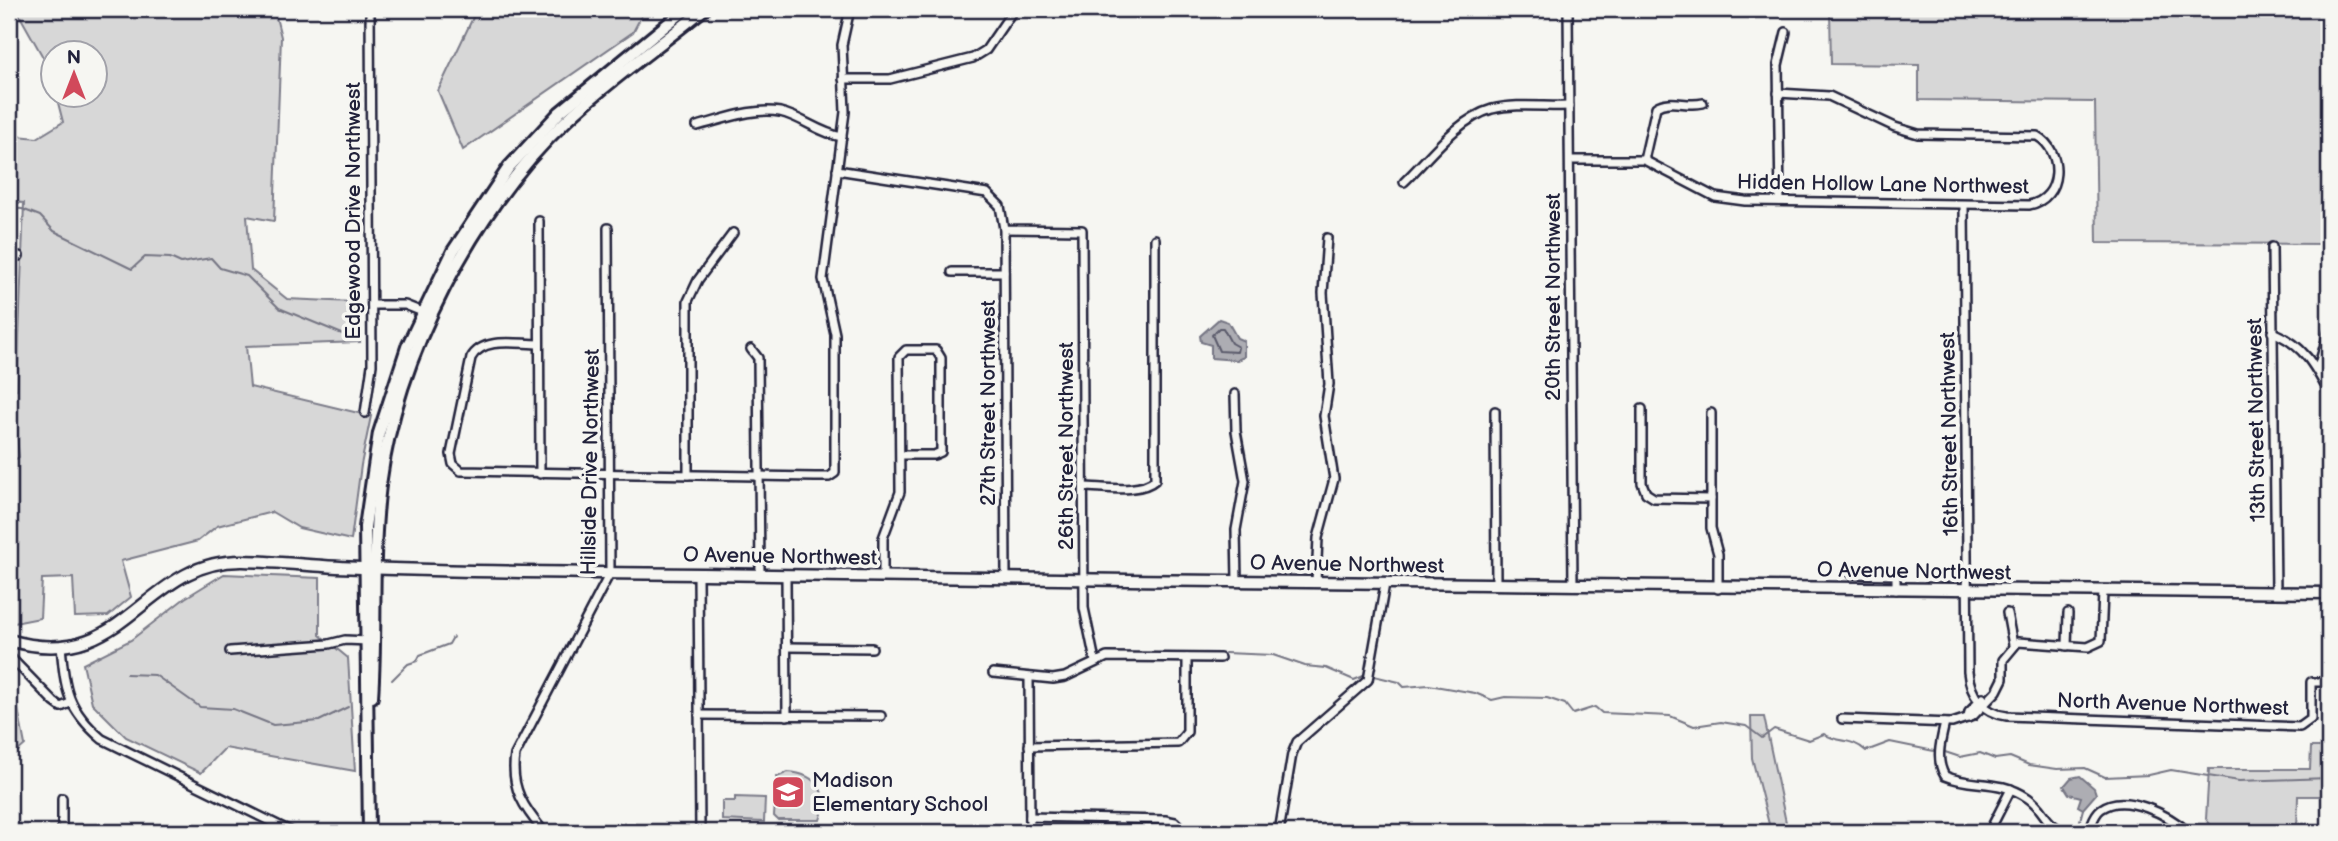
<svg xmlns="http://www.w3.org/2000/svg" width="2338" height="841" viewBox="0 0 2338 841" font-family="'Balsamiq Sans',sans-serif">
  <rect width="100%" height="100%" fill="#f6f6f2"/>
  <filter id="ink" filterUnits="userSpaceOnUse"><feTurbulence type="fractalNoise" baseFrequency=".0143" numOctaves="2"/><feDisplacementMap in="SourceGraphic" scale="14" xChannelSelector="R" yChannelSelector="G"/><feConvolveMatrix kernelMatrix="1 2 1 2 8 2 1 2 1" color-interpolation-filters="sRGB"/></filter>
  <g filter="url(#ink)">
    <!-- green -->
    <g fill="#d7d7d7" stroke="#7c7c89" stroke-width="2">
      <polygon points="16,9 274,9 281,37 274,221 247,216 251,270 287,299 353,302 360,342 246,346 250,387 371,416 361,465 351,540 299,528 272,512 217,526 198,541 121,561 131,597 108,616 75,617 73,578 42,579 40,618 9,624 9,463 19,457 14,406 9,407 9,391 17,389 24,203 9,202 9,135 37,138 63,122 56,95 94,94 94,52 52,52 52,83 48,66"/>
      <polygon points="477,9 645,9 633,32 463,150 438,91"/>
      <polygon points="1830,9 2329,9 2329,244 2097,243 2095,102 1919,100 1919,65 1831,64"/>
      <polygon points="224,574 320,578 320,635 348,658 355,771 225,748 201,773 126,737 92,703 83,664 131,640 185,598"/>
      <polygon points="9,663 25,745 9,759"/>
      <polygon points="1751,717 1764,717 1788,832 1771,832 1752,758"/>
      <polygon points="2311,747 2329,747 2329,796 2298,796 2297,832 2216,832 2206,819 2209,769 2310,769"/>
      <path d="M788,772c29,2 42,21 32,48h-42l-4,-4 3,-39z"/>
      <polygon points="735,797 765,798 764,822 722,820 722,801 735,801"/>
    </g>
    <!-- water -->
    <g fill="#adadb3" stroke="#757583" stroke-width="2">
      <polygon points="1219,319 1228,322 1237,338 1244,341 1244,357 1237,360 1211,358 1211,345 1201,342 1200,336"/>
      <polygon points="2080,776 2094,788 2096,794 2083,809 2078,806 2081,797 2069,794 2064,786 2071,778"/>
    </g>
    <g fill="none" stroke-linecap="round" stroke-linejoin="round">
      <!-- shore -->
      <polygon stroke="#5a5a6b" stroke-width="2" points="1219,328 1223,328 1231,343 1238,347 1237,352 1219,351 1212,335"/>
      <!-- stream -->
      <g stroke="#757583" stroke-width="2">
        <polyline points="9,208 22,209 40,216 54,231 132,269 145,257 170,258 181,263 211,258 220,268 247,276 279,308 347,336"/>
        <polyline points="1225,653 1273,655 1305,666 1326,668 1354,680 1366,675"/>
        <polyline points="126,674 155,675 200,707 233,709 273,725 319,721 348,707"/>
        <path d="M1374,676l25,6 5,5 25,-2 46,8 17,7 13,-3 42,1 18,6 8,10 22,-7 7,6 68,3 24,10 27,-4 25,4 16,12 12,-9 35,11 15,-6c15,10 27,3 42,17l24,-9 44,9"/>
        <polyline points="392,680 408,664 417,661 420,655 449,644 453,637"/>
        <polyline points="1945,752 1960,757 1980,753 1995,759 2010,757 2029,765 2057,769 2085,768 2105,777 2149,775 2171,770 2239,781 2329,778"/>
        <polyline points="2078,828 2083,809"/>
      </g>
      <!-- street casing -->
      <g stroke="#22223b" stroke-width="12">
        <g id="street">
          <polyline points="1568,9 1573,586"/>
          <polyline points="843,79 890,79 973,58 986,50 1014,9"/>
          <path d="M697,126c25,-6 57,-19 83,-14 22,5 39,21 62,25"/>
          <path d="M1570,160h74l71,37 30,4 284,4c34,-6 35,-54 8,-69l-119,-2 -23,-7 -66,-31 -51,-3"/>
          <path d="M1644,160l12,-53c14,-9 31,0 47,-4"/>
          <polyline points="837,170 987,193 1000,206 1004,229 1082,230 1084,608 1095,661"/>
          <path d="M1404,182c26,-25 53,-63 88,-73 24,-6 52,-2 77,-3"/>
          <polyline points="1780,201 1778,65 1786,32"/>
          <path d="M1964,205l4,467c2,23 15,41 39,44l293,11 11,-8v-37h18"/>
          <polyline points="539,221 540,474"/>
          <polyline points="1004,229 1006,578"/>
          <polyline points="2272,247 2276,593"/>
          <polyline points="9,256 19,256"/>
          <polyline points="952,272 1004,272"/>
          <polyline points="372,305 405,305 425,313"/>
          <path d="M2272,332c31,12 43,34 57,61"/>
          <path d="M539,344c-22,0 -56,-8 -68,14l-20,96 2,10 8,7 354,6h14l6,-4v-139l-12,-55 22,-167 -3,-67 8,-36"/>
          <polyline points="751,349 758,358 760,575"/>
          <polyline points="2318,368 2329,330"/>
          <polyline points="1235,394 1236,431 1245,481 1236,530 1237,581"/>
          <polyline points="1642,409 1642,483 1646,493 1654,498 1711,499"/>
          <polyline points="1495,411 1496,585"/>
          <polyline points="365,413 372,365 370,9"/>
          <polyline points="1711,413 1711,528 1718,554 1718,589"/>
          <polyline points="688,475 688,301 698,280 733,233"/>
          <path d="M1084,487c19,0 56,7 71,-7v-241"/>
          <polyline points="698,574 700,832"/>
          <polyline points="1851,574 1896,575 1896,590"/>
          <polyline points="786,576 787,716"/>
          <polyline points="883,577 883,538 900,492 899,357 906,350 936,350 941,358 941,452 934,455 900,455"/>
          <polyline points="1316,582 1318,538 1334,479 1324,416 1329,384 1323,293 1327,238"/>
          <polyline points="2007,613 2013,645"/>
          <path d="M61,646c4,44 6,63 41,93l190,93"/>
          <polyline points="2067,646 2068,613"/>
          <polyline points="787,647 872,648"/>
          <polyline points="230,651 329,644 345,640 369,641"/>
          <polyline points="12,659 54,702 61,707 70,703"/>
          <polyline points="993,673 1053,679 1065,677 1107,657 1220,658"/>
          <polyline points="1029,678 1030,832"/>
          <polyline points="699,715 881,716"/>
          <polyline points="1968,718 1969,712 1983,698"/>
          <polyline points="1842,719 1952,723 1973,716 1997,691 2003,679 2003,660 2018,642 2088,647 2101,641 2103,592"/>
          <path d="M1945,723c-4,17 -10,37 0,53 28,12 53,2 83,22 18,12 15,27 40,34"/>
          <polyline points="1029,746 1178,743 1187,732 1187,658"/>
          <polyline points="1030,817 1165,820 1175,822 1185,832"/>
          <polyline points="62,832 62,798"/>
          <path d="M544,832c-20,-24 -34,-44 -29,-77l95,-182 -2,-345"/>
          <polyline points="1279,832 1292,754 1297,742 1368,680 1385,584"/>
          <polyline points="1989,832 2011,789"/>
          <path d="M2088,832c4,-6 5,-17 13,-23 24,-18 69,7 87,23"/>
        </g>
      </g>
      <!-- secondary casing -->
      <g stroke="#22223b" stroke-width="15">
        <path id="secondary" d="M9,640c119,35 132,-80 234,-79 39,1 79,6 118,7 114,4 228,5 342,6 542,7 1084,17 1626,19"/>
      </g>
      <!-- primary casing -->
      <g stroke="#22223b" stroke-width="16">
        <g id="primary">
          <path d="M372,697c5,-71 -1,-142 8,-212 17,-129 93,-277 188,-366 42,-40 92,-73 136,-110"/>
          <polyline points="369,832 365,527 379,433 407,347 453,251 509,167 560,112 686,9"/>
        </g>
      </g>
      <!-- street -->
      <use href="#street" stroke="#f6f6f2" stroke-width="7"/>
      <!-- secondary -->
      <use href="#secondary" stroke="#f6f6f2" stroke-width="10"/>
      <!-- primary -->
      <use href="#primary" stroke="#f6f6f2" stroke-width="10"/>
    </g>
  </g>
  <!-- icons -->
  <defs>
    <g id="school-square" transform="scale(1.75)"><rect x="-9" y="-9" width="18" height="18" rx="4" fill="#d1495b" stroke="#f6f6f2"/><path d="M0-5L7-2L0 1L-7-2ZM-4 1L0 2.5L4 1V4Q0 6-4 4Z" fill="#fff"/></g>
  </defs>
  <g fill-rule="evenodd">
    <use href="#school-square" x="788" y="792"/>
  </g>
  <g text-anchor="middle" stroke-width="7" stroke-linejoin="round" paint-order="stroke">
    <!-- street labels -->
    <g font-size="21" fill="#22223b" stroke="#f6f6f2">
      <text transform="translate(1883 184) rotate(1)" y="7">Hidden Hollow Lane Northwest</text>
      <text transform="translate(353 211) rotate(-90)" y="7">Edgewood Drive Northwest</text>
      <text transform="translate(1553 297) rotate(-90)" y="7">20th Street Northwest</text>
      <text transform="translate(988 403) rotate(-90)" y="7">27th Street Northwest</text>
      <text transform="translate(2256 420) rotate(-91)" y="7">13th Street Northwest</text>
      <text transform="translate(1949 434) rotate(-91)" y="7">16th Street Northwest</text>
      <text transform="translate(1066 446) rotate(-90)" y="7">26th Street Northwest</text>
      <text transform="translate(590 462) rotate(-89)" y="7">Hillside Drive Northwest</text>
      <text transform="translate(780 556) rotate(1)" y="7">O Avenue Northwest</text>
      <text transform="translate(1347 564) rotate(1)" y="7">O Avenue Northwest</text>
      <text transform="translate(1914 571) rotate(1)" y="7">O Avenue Northwest</text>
      <text transform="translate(2173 704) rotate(2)" y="7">North Avenue Northwest</text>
    </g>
    <!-- poi labels -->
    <g font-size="21" fill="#22223b" stroke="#f6f6f2" text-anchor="start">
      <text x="812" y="787">Madison<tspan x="812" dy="24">Elementary School</tspan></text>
    </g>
  </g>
  <!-- margin -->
  <rect width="2338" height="841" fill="none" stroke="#f6f6f2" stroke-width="35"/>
  <rect x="18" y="18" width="2303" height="806" fill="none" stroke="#22223b" stroke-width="2.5" filter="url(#ink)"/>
  <!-- north arrow -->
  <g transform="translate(74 74)"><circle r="33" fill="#f6f6f2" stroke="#a1a1a9" stroke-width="2"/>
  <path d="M0-5L12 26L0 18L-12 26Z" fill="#d1495b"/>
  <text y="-10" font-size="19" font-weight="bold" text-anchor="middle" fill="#22223b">N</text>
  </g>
</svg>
